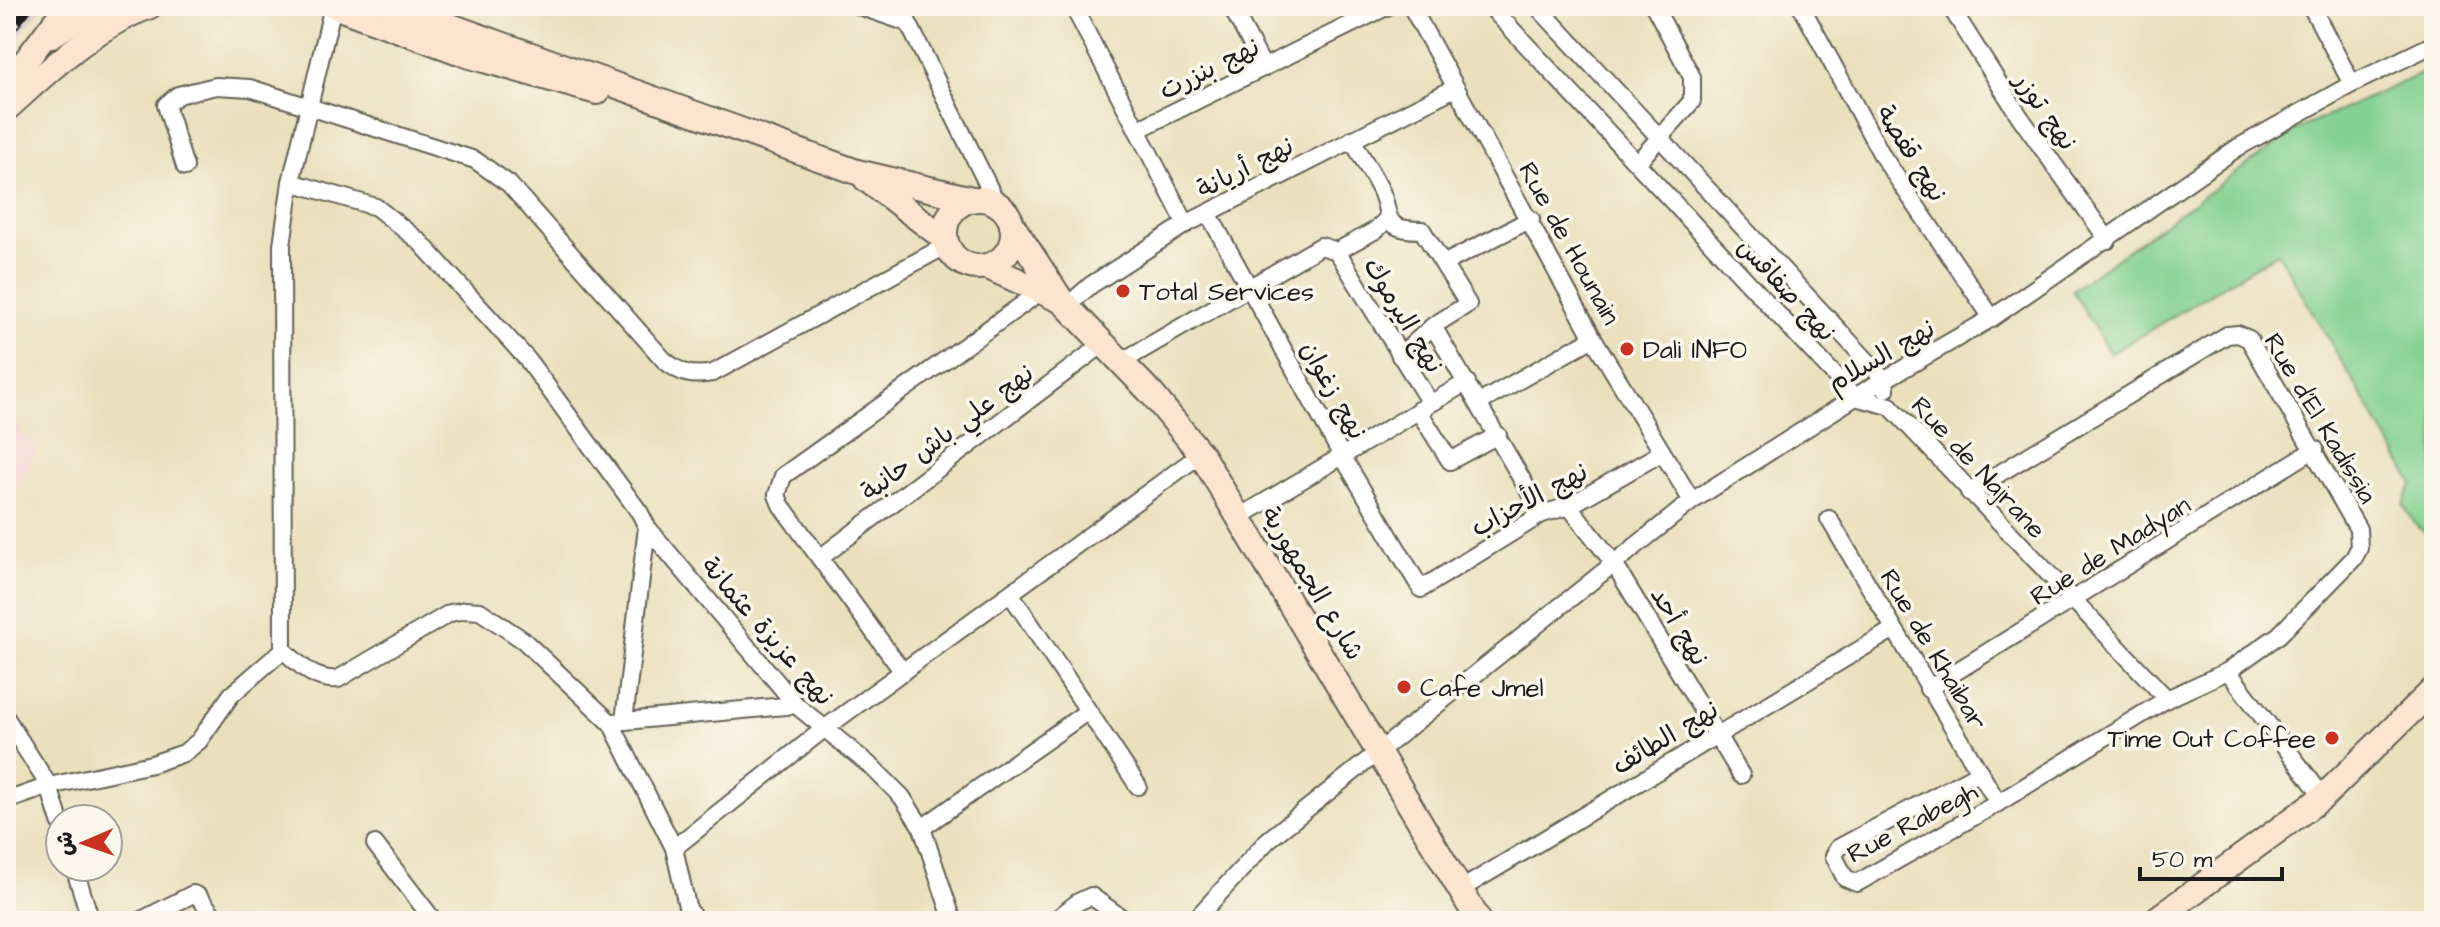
<svg xmlns="http://www.w3.org/2000/svg" width="2440" height="927" viewBox="0 0 2440 927" font-family="'Architects Daughter','Playpen Sans Arabic',sans-serif">
  <rect width="100%" height="100%" fill="#fbf7ec"/>
  <filter id="ink" filterUnits="userSpaceOnUse"><feTurbulence type="fractalNoise" baseFrequency=".0125" numOctaves="2"/><feDisplacementMap in="SourceGraphic" scale="16" xChannelSelector="R" yChannelSelector="G"/><feConvolveMatrix kernelMatrix="1 2 1 2 8 2 1 2 1" color-interpolation-filters="sRGB"/></filter>
  <filter id="wash" filterUnits="userSpaceOnUse"><feTurbulence type="fractalNoise" baseFrequency=".006" numOctaves="4" result="noise"/><feDisplacementMap in="SourceGraphic" scale="32" xChannelSelector="R" yChannelSelector="G"/><feGaussianBlur stdDeviation="1.8" result="paint"/><feColorMatrix in="noise" values="0 0 0 0 0 0 0 0 0 0 0 0 0 0 0 0 0 1.4 0 .05"/><feComposite in="paint" operator="in"/></filter>
  <g filter="url(#wash)">
    <rect width="100%" height="100%" fill="#eae0bd"/>
    <!-- built -->
    <polygon fill="#f7cfd2" points="6,412 37,450 6,505"/>
    <!-- industrial -->
    <polygon fill="#d2bdc6" points="6,6 43,6 6,53"/>
    <!-- green -->
    <polygon fill="#84d190" stroke="#507656" stroke-width="2" points="2434,68 2434,540 2416,525 2403,505 2413,483 2278,253 2110,354 2072,290 2294,131"/>
  </g>
  <g filter="url(#ink)">
    <g fill="none" stroke-linecap="round" stroke-linejoin="round">
      <!-- street casing -->
      <g stroke="#646154" stroke-width="20">
        <g id="street">
          <polyline points="859,6 908,23"/>
          <polyline points="900,6 997,204"/>
          <polyline points="1073,6 1186,224"/>
          <polyline points="1231,6 1264,68"/>
          <polyline points="1411,6 1593,338 1692,501"/>
          <polyline points="1490,6 1855,397 1890,406"/>
          <polyline points="1537,6 1885,380 1886,389"/>
          <polyline points="1801,6 1883,157 1992,318"/>
          <polyline points="1950,6 2020,117 2108,240"/>
          <polyline points="2311,6 2352,84"/>
          <polyline points="1137,130 1388,6"/>
          <path d="M1352,139c9,17 19,33 28,50 13,26 -1,41 42,41l46,74 -35,22 -33,30"/>
          <polyline points="1637,163 1692,101 1692,77 1654,6"/>
          <path d="M185,167l-19,-62 12,-10 38,-9 34,2 225,72 34,24 155,176c17,14 28,17 49,13l234,-128"/>
          <polyline points="291,182 376,207 420,242 527,359 640,513 647,527 624,721"/>
          <polyline points="1208,213 1341,454 1421,589 1542,514 1569,506 1661,453"/>
          <polyline points="1337,251 1430,403"/>
          <polyline points="1445,263 1531,219"/>
          <polyline points="1067,306 1091,285 1186,224 1455,88"/>
          <polyline points="1433,326 1542,514"/>
          <polyline points="1121,362 1321,246 1337,251 1376,230 1388,218"/>
          <polyline points="1479,403 1593,338"/>
          <polyline points="1890,406 2167,699"/>
          <polyline points="1418,410 1450,461 1498,435"/>
          <polyline points="1969,492 2227,335 2238,334 2249,339 2358,529 2359,548 2354,558 2279,635 2228,671 2167,699 1998,803 1857,883 1845,878 1834,856 1838,848 1980,772"/>
          <polyline points="1569,506 1613,562 1741,775"/>
          <polyline points="1241,516 1467,382"/>
          <polyline points="1829,519 1998,803"/>
          <polyline points="647,527 796,705 873,768 902,797 922,828 953,921"/>
          <polyline points="820,558 1103,344"/>
          <polyline points="1012,596 1138,786"/>
          <polyline points="283,650 282,245 291,182 333,6"/>
          <path d="M283,650c17,15 31,31 55,29l112,-66 15,-3 15,1 43,29 88,83 63,125 13,58 8,15"/>
          <polyline points="2228,671 2323,797"/>
          <polyline points="903,672 781,505 777,495 783,476 1040,292"/>
          <polyline points="1928,689 2315,449"/>
          <polyline points="6,718 49,786 60,822"/>
          <polyline points="615,722 796,705"/>
          <polyline points="6,801 49,786 152,764 184,753 199,741 231,695 283,650"/>
          <polyline points="922,828 1088,711"/>
          <polyline points="375,844 434,921"/>
          <polyline points="674,848 824,729 1201,454"/>
          <polyline points="74,867 91,921"/>
          <polyline points="1463,888 1894,629"/>
          <polyline points="140,921 193,894 198,896 218,921"/>
          <polyline points="1054,921 1078,902 1091,896 1126,921"/>
          <polyline points="1194,921 1268,840 1692,501 1868,389 1992,318 2237,148 2352,84 2434,44"/>
        </g>
      </g>
      <!-- secondary casing -->
      <g stroke="#646154" stroke-width="28">
        <g id="secondary">
          <polyline points="334,6 470,56 597,92"/>
          <polyline points="395,6 857,172 972,199"/>
          <polyline points="52,35 97,6"/>
          <polyline points="6,87 67,6"/>
          <path d="M6,109c46,-41 85,-81 144,-103"/>
          <polyline points="866,179 945,239"/>
          <circle cx="979" cy="233" r="34"/>
          <polyline points="1012,225 1062,301 1152,394 1201,454 1479,921"/>
          <polyline points="986,266 1060,300"/>
          <polyline points="2154,921 2323,797 2434,689"/>
        </g>
      </g>
      <!-- street -->
      <use href="#street" stroke="#fff" stroke-width="16"/>
      <!-- secondary -->
      <use href="#secondary" stroke="#fce5cf" stroke-width="24"/>
      <!-- rail casing -->
      <g stroke="#1c1c1c" stroke-width="9">
        <polyline id="rail" points="6,36 30,6"/>
      </g>
      <!-- rail -->
      <use href="#rail" stroke="#fbf7ec" stroke-width="6" stroke-dasharray="18" stroke-linecap="butt"/>
    </g>
  </g>
  <!-- markers -->
  <g fill="#c8321e" stroke="#fbf7ec" stroke-width="3">
    <circle cx="1123" cy="291" r="8"/>
    <circle cx="1627" cy="349" r="8"/>
    <circle cx="1404" cy="687" r="8"/>
    <circle cx="2332" cy="738" r="8"/>
  </g>
  <g text-anchor="middle" stroke-width="7" stroke-linejoin="round" paint-order="stroke">
    <!-- street labels -->
    <g font-size="26" fill="#1c1c1c" stroke="#fbf7ec">
      <text transform="translate(1209 68) rotate(-26)" y="9">نهج بنزرت</text>
      <text transform="translate(2046 111) rotate(55)" y="9">نهج توزر</text>
      <text transform="translate(1912 153) rotate(58)" y="9">نهج قفصة</text>
      <text transform="translate(1245 167) rotate(-27)" y="9">نهج أريانة</text>
      <text transform="translate(1570 243) rotate(61)" y="9">Rue de Hounain</text>
      <text transform="translate(1787 289) rotate(47)" y="9">نهج صفاقس</text>
      <text transform="translate(1404 315) rotate(59)" y="9">نهج اليرموك</text>
      <text transform="translate(1881 355) rotate(-30)" y="9">نهج السلام</text>
      <text transform="translate(1334 390) rotate(61)" y="9">نهج زغوان</text>
      <text transform="translate(2321 418) rotate(59)" y="9">Rue d'El Kadissia</text>
      <text transform="translate(947 432) rotate(-37)" y="9">نهج علي باش حانبة</text>
      <text transform="translate(1979 467) rotate(47)" y="9">Rue de Najrane</text>
      <text transform="translate(1529 499) rotate(-28)" y="9">نهج الأحزاب</text>
      <text transform="translate(2110 550) rotate(-32)" y="9">Rue de Madyan</text>
      <text transform="translate(1313 583) rotate(59)" y="9">شارع الجمهورية</text>
      <text transform="translate(1680 626) rotate(59)" y="9">نهج أحد</text>
      <text transform="translate(768 631) rotate(49)" y="9">نهج عزيزة عثمانة</text>
      <text transform="translate(1934 649) rotate(59)" y="9">Rue de Khaibar</text>
      <text transform="translate(1665 737) rotate(-31)" y="9">نهج الطائف</text>
      <text transform="translate(1912 822) rotate(-28)" y="9">Rue Rabegh</text>
    </g>
    <!-- poi labels -->
    <g font-size="26" fill="#1c1c1c" stroke="#fbf7ec" text-anchor="start">
      <text x="1139" y="300">Total Services</text>
      <text x="1643" y="358">Dali INFO</text>
      <text x="1420" y="696">Cafe Jmel</text>
      <text x="2316" y="747" text-anchor="end">Time Out Coffee</text>
    </g>
  </g>
  <!-- margin -->
  <rect width="2440" height="927" fill="none" stroke="#fbf7ec" stroke-width="32"/>
  <!-- north arrow -->
  <g transform="translate(84 843) rotate(268)"><circle r="38" fill="#fbf7ec" stroke="#a29f99" stroke-width="2"/>
  <path d="M0-6L14 30L0 20L-14 30Z" fill="#c8321e"/>
  <text y="-12" font-size="22" font-weight="bold" text-anchor="middle" fill="#1c1c1c">ش</text>
  </g>
  <!-- scale -->
  <path d="M2140 867v12h142v-12" fill="none" stroke="#1c1c1c" stroke-width="4"/>
  <text x="2152" y="867" font-size="24" fill="#1c1c1c" stroke="#fbf7ec" stroke-width="6" paint-order="stroke">50 m</text>
</svg>
